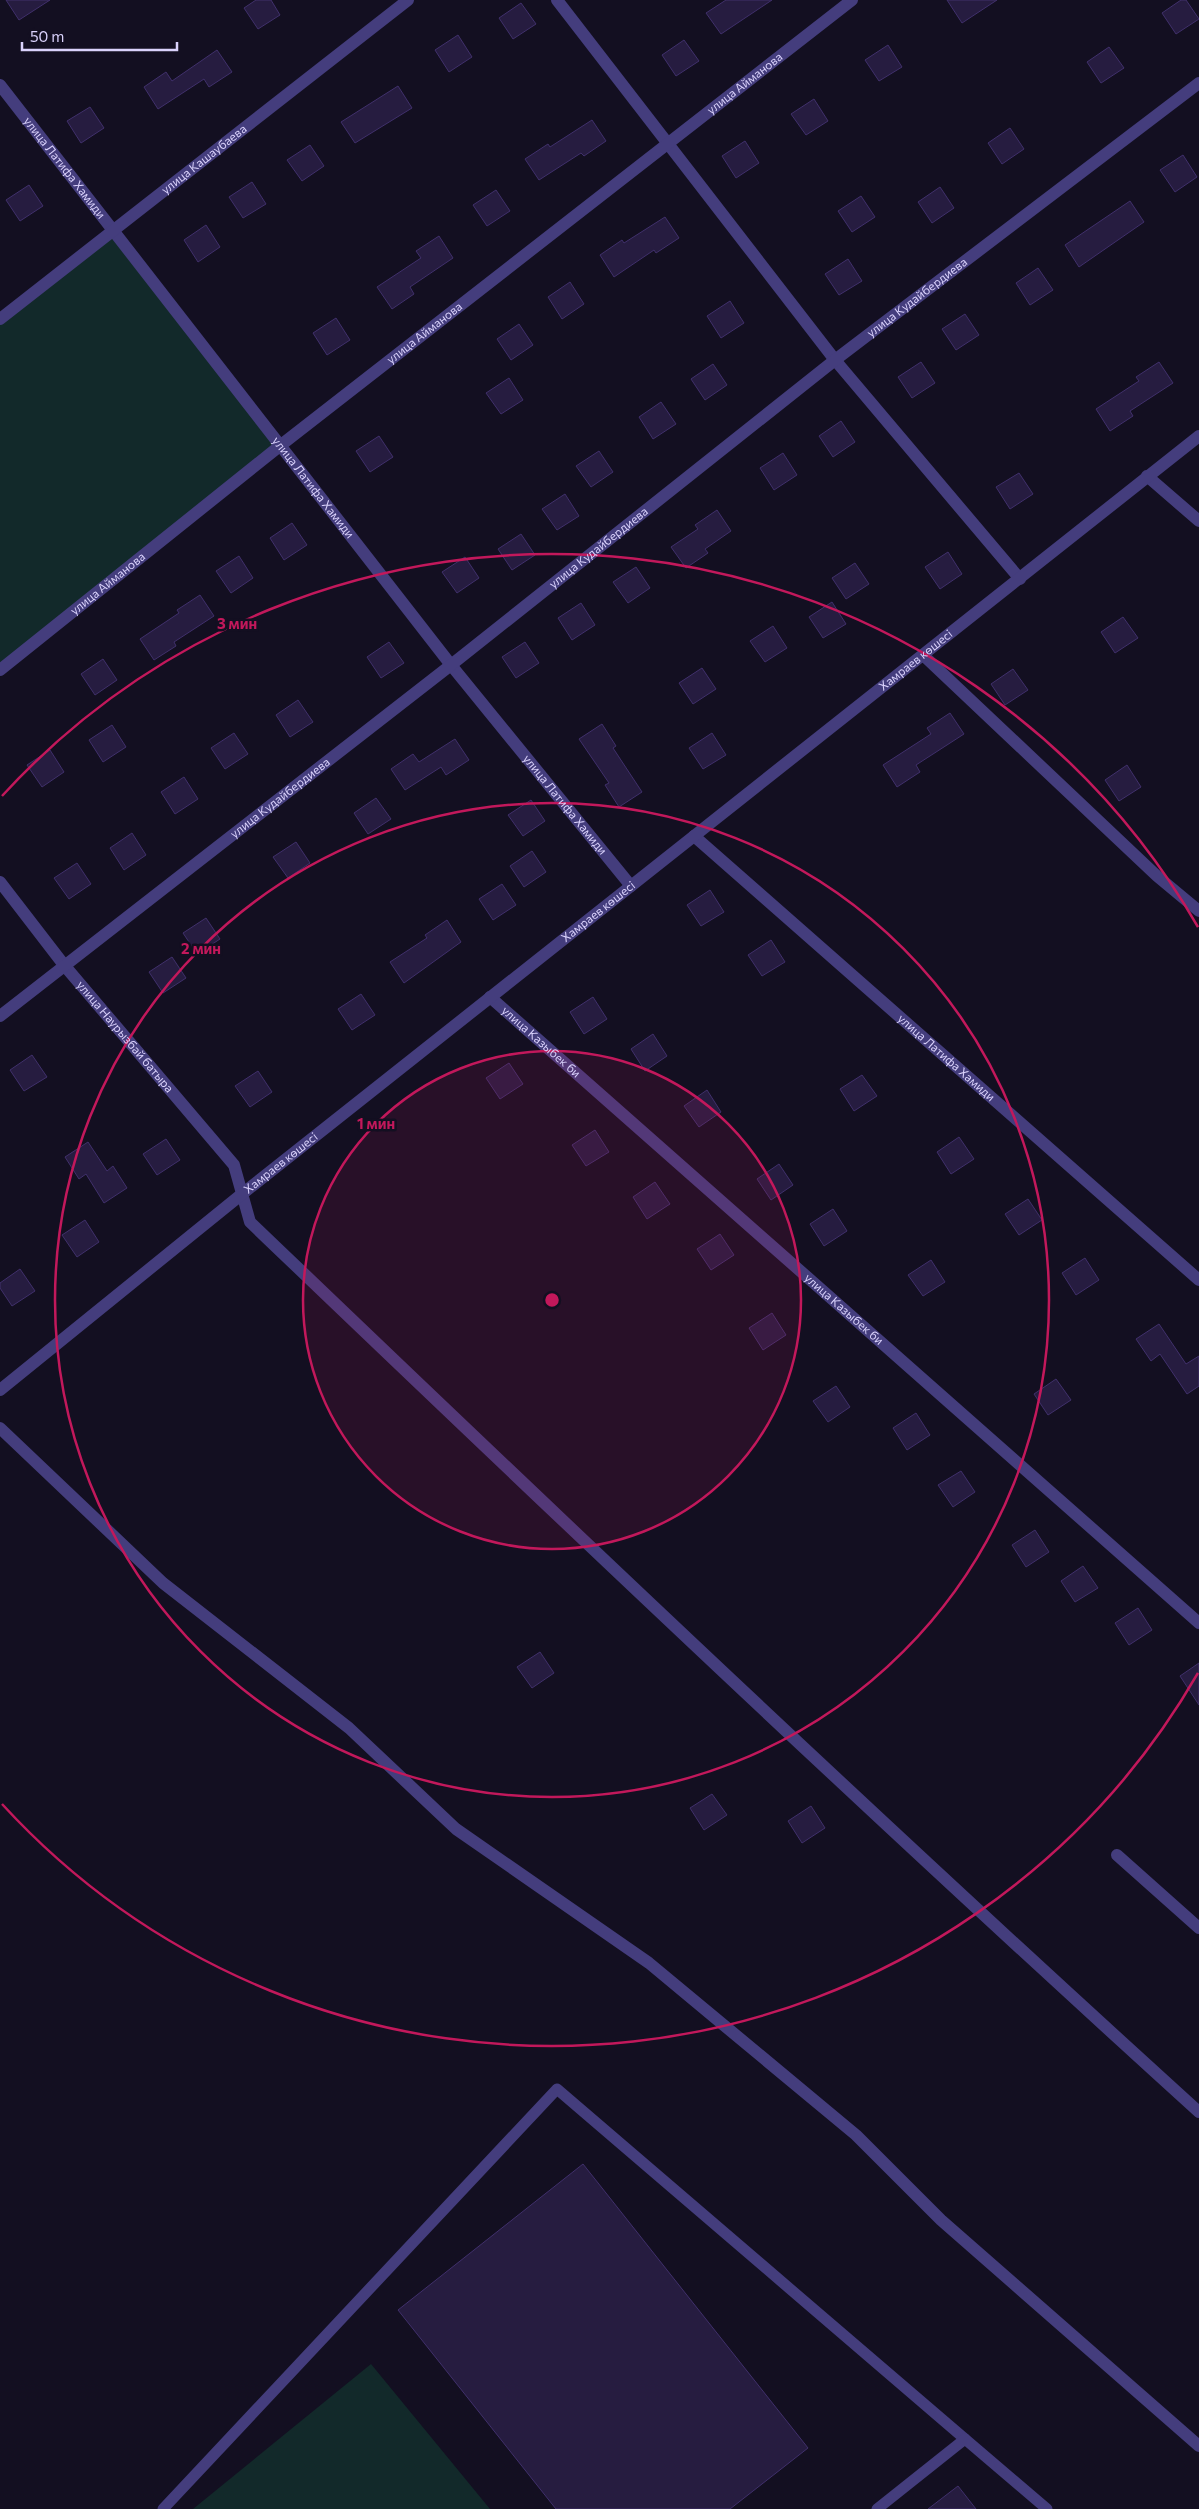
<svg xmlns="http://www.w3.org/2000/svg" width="1199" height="2509" viewBox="0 0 1199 2509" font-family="Commissioner,sans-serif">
  <rect width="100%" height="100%" fill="#130f21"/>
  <!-- green -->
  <g fill="#12292a">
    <polygon points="114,229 281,445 0,670 0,319"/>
    <polygon points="371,2364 490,2509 193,2509"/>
  </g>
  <!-- building -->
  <g fill="#261c40" stroke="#40306b">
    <polygon points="6,0 50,0 19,20"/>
    <polygon points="256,0 271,0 280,15 258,29 244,8"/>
    <polygon points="726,0 772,0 721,34 706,13"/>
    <polygon points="947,0 997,0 962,23"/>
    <polygon points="1181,0 1186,0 1199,19 1176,34 1162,13"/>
    <polygon points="521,3 536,24 513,39 499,18"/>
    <polygon points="458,35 472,57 449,72 435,50"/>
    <polygon points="684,40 699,61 676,76 662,55"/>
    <polygon points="888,45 902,67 879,81 865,60"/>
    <polygon points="1109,47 1124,68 1101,83 1087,62"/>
    <polygon points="217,50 232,72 209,87 204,79 158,109 144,87 166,72 172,81"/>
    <polygon points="398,86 412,108 355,143 341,122"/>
    <polygon points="814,99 828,121 806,135 791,114"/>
    <polygon points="90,107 104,128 81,143 67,121"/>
    <polygon points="592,120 606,141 584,156 581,153 539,180 525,159 548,144 550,147"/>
    <polygon points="1010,128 1024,149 1002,164 988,143"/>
    <polygon points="745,141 759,163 736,178 722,156"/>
    <polygon points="310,145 324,166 302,181 287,160"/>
    <polygon points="1183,155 1197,177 1175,192 1160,170"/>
    <polygon points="252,182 266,204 243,218 229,197"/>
    <polygon points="29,185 43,206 20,221 6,200"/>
    <polygon points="940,187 954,208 932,223 918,202"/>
    <polygon points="496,190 510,211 487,226 473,205"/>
    <polygon points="861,196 875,217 852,232 838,211"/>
    <polygon points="1130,201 1144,222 1079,267 1065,245"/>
    <polygon points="665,217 679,238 656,253 654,250 614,277 600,255 622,240 624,243"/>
    <polygon points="206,225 220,247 198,262 184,240"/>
    <polygon points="439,236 453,258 410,287 414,294 392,309 377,287 421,258 416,251"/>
    <polygon points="848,259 862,281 839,295 825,274"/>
    <polygon points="1038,268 1053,290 1030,305 1016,283"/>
    <polygon points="570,282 584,304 562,319 548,297"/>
    <polygon points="730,301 744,323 721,338 707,316"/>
    <polygon points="965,314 979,335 956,350 942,329"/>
    <polygon points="336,318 350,340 327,355 313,333"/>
    <polygon points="519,324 533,345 511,360 497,339"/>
    <polygon points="921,362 935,383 912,398 898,377"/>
    <polygon points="1159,362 1173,383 1130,411 1133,416 1110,431 1096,409 1139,381 1136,377"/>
    <polygon points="713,364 727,385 705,400 691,379"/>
    <polygon points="509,378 523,400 501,414 486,393"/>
    <polygon points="661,402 676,424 653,439 639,417"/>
    <polygon points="841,421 855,442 833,457 819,436"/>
    <polygon points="379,436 393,457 370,472 356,451"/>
    <polygon points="599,451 613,472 591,487 576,466"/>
    <polygon points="783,453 797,475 774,490 760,468"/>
    <polygon points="1019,473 1033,494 1010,509 996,487"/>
    <polygon points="565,494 579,516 557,530 542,509"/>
    <polygon points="717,510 731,531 705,549 708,553 686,568 671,547 698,529 695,525"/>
    <polygon points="292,523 307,545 284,560 270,538"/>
    <polygon points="521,534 535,555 512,570 498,549"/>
    <polygon points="948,552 962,574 940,589 925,567"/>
    <polygon points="239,556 253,578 231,593 216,571"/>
    <polygon points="465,557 479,578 457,593 442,572"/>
    <polygon points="855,563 869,584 846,599 832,578"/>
    <polygon points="636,567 650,588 628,603 613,582"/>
    <polygon points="200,595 214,616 174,642 176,646 154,660 140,639 179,613 177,610"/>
    <polygon points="832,602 846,624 823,638 809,617"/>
    <polygon points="581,603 595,625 572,640 558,618"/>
    <polygon points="1123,617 1138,638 1115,653 1101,632"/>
    <polygon points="773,626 787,648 765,662 750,641"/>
    <polygon points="389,642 404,663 381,678 367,657"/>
    <polygon points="525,642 539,663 516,678 502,657"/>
    <polygon points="103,659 117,680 95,695 81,674"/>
    <polygon points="702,668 716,689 693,704 679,683"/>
    <polygon points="1013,669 1028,690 1005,705 991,684"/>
    <polygon points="298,700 313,722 290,737 276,715"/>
    <polygon points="950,713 964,734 916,765 920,772 897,787 883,765 931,734 927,728"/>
    <polygon points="602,724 616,746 613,748 642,792 619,807 605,785 609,783 579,739"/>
    <polygon points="112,725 126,747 103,762 89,740"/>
    <polygon points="234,733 248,754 225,769 211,748"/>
    <polygon points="712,733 726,755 703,769 689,748"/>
    <polygon points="455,739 469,760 446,775 441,767 405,790 391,769 413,754 419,762"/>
    <polygon points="50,750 64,772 42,787 27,765"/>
    <polygon points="1127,765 1141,787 1119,801 1105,780"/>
    <polygon points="184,777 198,799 175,814 161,792"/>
    <polygon points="376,798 391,819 368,834 354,813"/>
    <polygon points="531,800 545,821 523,836 508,815"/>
    <polygon points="132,833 146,855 124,870 110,848"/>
    <polygon points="296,842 310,863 288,878 273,857"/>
    <polygon points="532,851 546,872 524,887 510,866"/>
    <polygon points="77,863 91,884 69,899 54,878"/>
    <polygon points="502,884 516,905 493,920 479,899"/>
    <polygon points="710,890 724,912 701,926 687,905"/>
    <polygon points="206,918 220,939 197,954 183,933"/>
    <polygon points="447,920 461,942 404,983 390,962 427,938 425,935"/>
    <polygon points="771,940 785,962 762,976 748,955"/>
    <polygon points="172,957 186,978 163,993 149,972"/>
    <polygon points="361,994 375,1015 352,1030 338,1009"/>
    <polygon points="593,997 607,1019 584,1034 570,1012"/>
    <polygon points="653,1034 667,1056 645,1071 631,1049"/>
    <polygon points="32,1055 47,1077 24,1091 10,1070"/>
    <polygon points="509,1063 523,1084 500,1099 486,1078"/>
    <polygon points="258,1071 272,1092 250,1107 235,1086"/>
    <polygon points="862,1075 877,1096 854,1111 840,1089"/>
    <polygon points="707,1090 721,1112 699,1127 684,1106"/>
    <polygon points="595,1130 609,1152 586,1166 572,1145"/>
    <polygon points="959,1137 974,1159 951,1174 937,1152"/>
    <polygon points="166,1139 180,1160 157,1175 143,1154"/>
    <polygon points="88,1142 107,1171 113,1166 127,1188 104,1203 86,1174 79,1179 65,1157"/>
    <polygon points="779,1164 793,1185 771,1200 757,1179"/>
    <polygon points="655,1182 670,1204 647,1219 633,1197"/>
    <polygon points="1028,1199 1042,1220 1019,1235 1005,1214"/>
    <polygon points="833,1209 847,1231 824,1246 810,1224"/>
    <polygon points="85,1220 99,1242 77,1257 62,1235"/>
    <polygon points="720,1234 734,1255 711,1270 697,1249"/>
    <polygon points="1085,1258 1099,1280 1076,1295 1062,1273"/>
    <polygon points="931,1260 945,1282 923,1296 908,1275"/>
    <polygon points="20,1269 35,1291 12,1306 0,1288 0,1283"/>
    <polygon points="772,1313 786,1335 763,1350 749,1328"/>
    <polygon points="1159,1324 1186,1364 1199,1356 1199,1386 1187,1394 1160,1354 1151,1361 1136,1339"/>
    <polygon points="1056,1379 1071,1400 1048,1415 1034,1394"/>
    <polygon points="836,1386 850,1407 828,1422 813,1401"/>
    <polygon points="916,1413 930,1435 907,1450 893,1428"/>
    <polygon points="961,1471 975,1492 953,1507 938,1485"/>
    <polygon points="1035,1530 1049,1552 1026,1567 1012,1545"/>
    <polygon points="1083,1566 1098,1588 1075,1602 1061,1581"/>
    <polygon points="1138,1608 1152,1630 1129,1645 1115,1623"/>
    <polygon points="540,1652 554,1673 532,1688 517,1667"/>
    <polygon points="1199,1663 1199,1705 1180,1676"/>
    <polygon points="712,1794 727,1815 704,1830 690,1808"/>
    <polygon points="811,1806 825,1828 802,1843 788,1821"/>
    <polygon points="583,2164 808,2448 730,2509 556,2509 398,2310"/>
    <polygon points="958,2486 976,2509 928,2509"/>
  </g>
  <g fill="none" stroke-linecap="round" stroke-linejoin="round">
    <!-- service -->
    <g stroke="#443d7d" stroke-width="11">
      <polyline points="163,2509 557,2089 965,2439"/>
      <polyline points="877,2509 965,2439 1047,2509"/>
    </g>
    <!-- minor -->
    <g stroke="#443d7d" stroke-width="12">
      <polyline points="557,0 835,360 1020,579"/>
      <path id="s1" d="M0,85l451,580 180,221"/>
      <path id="s2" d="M0,319l408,-319"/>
      <polyline points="1147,476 1199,521"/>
      <polyline points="923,655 1157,876 1199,911"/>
      <path id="s3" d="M0,670l281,-225 571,-445"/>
      <path id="s4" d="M694,836l505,444"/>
      <path id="s5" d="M0,882l64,83 170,200 16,57c313,300 628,599 949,890"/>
      <path id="s6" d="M490,997l709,626"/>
      <path id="s7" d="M0,1016l451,-351 384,-305 364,-277"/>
      <path id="s8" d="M0,1390l242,-196 957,-758"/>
      <polyline points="0,1428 163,1583 349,1728 456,1829 649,1963 856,2135 941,2220 1199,2446"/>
      <polyline points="1117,1855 1199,1928"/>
    </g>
  </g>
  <!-- distance rings -->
  <circle cx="552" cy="1300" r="249" fill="#c2185b" fill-opacity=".12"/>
  <g fill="none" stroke="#c2185b" stroke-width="2.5">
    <circle cx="552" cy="1300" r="249"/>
    <circle cx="552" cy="1300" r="497"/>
    <path d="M1198 1673A746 746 0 0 1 2 1804M2 796A746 746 0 0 1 1198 927"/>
  </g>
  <g text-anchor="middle" stroke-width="5" stroke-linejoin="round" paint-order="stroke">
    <!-- street labels -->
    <g font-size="12" fill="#dad2fc" stroke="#130f21">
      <text dy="4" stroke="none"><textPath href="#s3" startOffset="948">улица Айманова</textPath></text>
      <text dy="4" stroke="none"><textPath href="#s2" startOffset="259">улица Кашаубаева</textPath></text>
      <text dy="4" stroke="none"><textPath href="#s1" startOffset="105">улица Латифа Хамиди</textPath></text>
      <text dy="4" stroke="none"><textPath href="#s7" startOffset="1165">улица Кудайбердиева</textPath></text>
      <text dy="4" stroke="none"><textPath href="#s3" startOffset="542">улица Айманова</textPath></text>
      <text dy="4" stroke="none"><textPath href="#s1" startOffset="510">улица Латифа Хамиди</textPath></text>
      <text dy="4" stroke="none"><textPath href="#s7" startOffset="760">улица Кудайбердиева</textPath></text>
      <text dy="4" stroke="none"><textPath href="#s3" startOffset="138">улица Айманова</textPath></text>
      <text dy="4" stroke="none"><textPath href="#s8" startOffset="1171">Хамраев көшесі</textPath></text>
      <text dy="4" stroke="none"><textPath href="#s7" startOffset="355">улица Кудайбердиева</textPath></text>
      <text dy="4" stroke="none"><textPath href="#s1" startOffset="915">улица Латифа Хамиди</textPath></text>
      <text dy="4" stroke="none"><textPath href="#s8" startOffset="766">Хамраев көшесі</textPath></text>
      <text dy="4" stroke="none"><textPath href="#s5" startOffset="199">улица Наурызбай батыра</textPath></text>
      <text dy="4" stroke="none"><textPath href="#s6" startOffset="68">улица Казыбек би</textPath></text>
      <text dy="4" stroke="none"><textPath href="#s4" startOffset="336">улица Латифа Хамиди</textPath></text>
      <text dy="4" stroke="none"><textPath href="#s8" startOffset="361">Хамраев көшесі</textPath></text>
      <text dy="4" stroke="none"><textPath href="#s6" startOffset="472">улица Казыбек би</textPath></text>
    </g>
  </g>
  <circle cx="552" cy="1300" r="8" fill="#c2185b" stroke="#130f21" stroke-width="2.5"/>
  <g font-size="15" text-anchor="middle" font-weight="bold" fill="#c2185b" stroke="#130f21" stroke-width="5" stroke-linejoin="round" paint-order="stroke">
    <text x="237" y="629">3 мин</text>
    <text x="201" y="954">2 мин</text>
    <text x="376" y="1129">1 мин</text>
  </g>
  <!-- scale -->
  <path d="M22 42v8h155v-8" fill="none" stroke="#dad2fc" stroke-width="2.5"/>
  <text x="30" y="42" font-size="15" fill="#dad2fc" stroke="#130f21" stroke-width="4" paint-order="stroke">50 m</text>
</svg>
